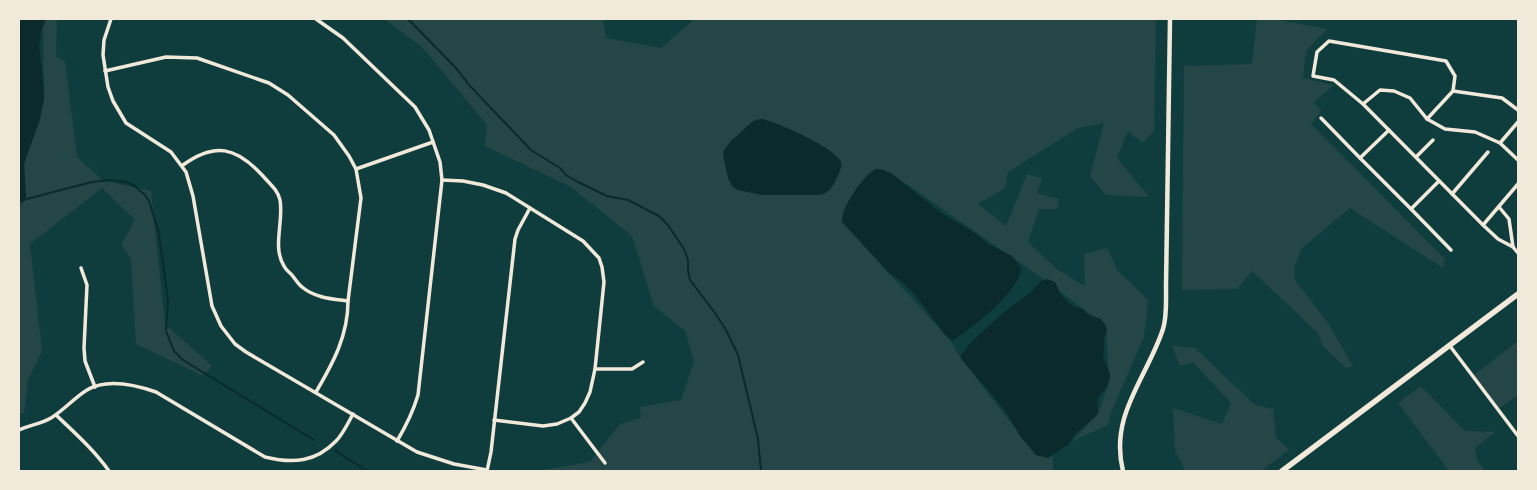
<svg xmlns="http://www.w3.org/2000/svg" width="1537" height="490" viewBox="0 0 1537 490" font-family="'Open Sans',sans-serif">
  <rect width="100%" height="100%" fill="#0f3d3e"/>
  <!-- green -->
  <g fill="#244646">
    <polygon points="46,19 57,19 56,57 65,61 77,157 102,180 151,191 165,324 212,366 203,376 136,344 131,259 121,245 135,220 102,188 30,244 42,351 28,380 24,413 19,414 19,207 26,199 24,164 44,99 43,23"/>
    <polygon points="385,19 603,19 606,38 661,48 692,21 691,19 1156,19 1154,131 1142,143 1128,131 1117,158 1149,197 1106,195 1090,176 1104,123 1078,128 1008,172 1005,188 978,204 1006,226 1027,174 1042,178 1037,193 1059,199 1057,209 1039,209 1028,242 1058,270 1085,286 1084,254 1107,248 1118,271 1148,300 1144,337 1111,412 1108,425 1072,441 1098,414 1109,382 1106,326 1045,280 892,174 869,173 842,222 950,340 960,357 1036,455 1053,456 1053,471 541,471 541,470 590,462 620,424 641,418 640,407 681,400 694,361 685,331 654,306 632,236 571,187 485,146 487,125 424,49"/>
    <polygon points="1257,19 1274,19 1327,29 1306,51 1303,78 1334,85 1314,102 1321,111 1311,124 1445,259 1443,268 1350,208 1301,249 1294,269 1295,280 1328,323 1353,366 1346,368 1322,345 1319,334 1252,271 1237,289 1182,290 1184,66 1252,64"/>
    <polygon points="1518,341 1518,395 1498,409 1473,376"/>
    <polygon points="1172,346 1195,348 1255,405 1273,409 1276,437 1289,450 1261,471 1185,471 1175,450 1173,408 1222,424 1231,403 1193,362 1180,366"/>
    <polygon points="1421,386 1465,431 1495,432 1475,448 1477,460 1485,471 1449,471 1398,403"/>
  </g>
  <!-- water -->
  <g fill="#0a2a2b">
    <polygon points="19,19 46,19 41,32 39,46 43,78 44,99 40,119 24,164 26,199 19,204"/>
    <path d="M762,119c15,3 74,29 79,43 2,5 -3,13 -5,17 -3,8 -8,15 -17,16h-57l-24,-5 -5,-3 -4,-6 -2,-7 -4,-19 1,-5 7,-9 21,-19 3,-2z"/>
    <path d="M876,169l8,1 8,4 48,38 36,22 14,11 22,11 9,12c-1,24 -49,60 -69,73l-6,-5c-14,-18 -36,-53 -55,-61l-49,-53c-2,-13 22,-48 34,-53z"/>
    <polygon points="1047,279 1055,282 1061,295 1074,307 1083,309 1087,314 1101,319 1106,326 1107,330 1104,339 1104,348 1103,356 1110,374 1110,378 1107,386 1097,400 1098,414 1076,433 1069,444 1048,458 1036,455 1020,436 1007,413 960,357 970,343 1003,313 1031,292 1041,281"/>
  </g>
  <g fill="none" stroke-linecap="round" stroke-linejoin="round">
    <!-- stream -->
    <g stroke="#0a2a2b" stroke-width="2">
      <polyline points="408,19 456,68 470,86 531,150 560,168 566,175 578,182 607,196 628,200 659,216 668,225 684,249 688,260 688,271 690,280 715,313 726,330 738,355 758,439 761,471"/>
      <polyline points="19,201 92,182 111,180 126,182 135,186 146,196 149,201 159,234 168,301 166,331 174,351 183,360 314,440"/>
      <polyline points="335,450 346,458 368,471"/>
    </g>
    <!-- minor -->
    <g stroke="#f1e9da" stroke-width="3.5">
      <polyline points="111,19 104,40 103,55 108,87 113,101 126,123 171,152 186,172 193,196 212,306 221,326 235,344 246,352 417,452 454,464 487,470"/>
      <path d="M316,19l27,19 72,69 14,23 11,32 2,18 -24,215c-5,17 -12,31 -21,46"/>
      <path d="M105,71l61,-14 31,1 72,25 19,12 46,40 15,21 7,13 5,29 -13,103c0,35 -15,62 -32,91"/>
      <polyline points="1363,104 1483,225 1498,239 1513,247 1518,253"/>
      <polyline points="1518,110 1502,98 1453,91 1455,76 1446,61 1329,41 1317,52 1313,76 1334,80 1363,104 1380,90 1394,91 1410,98 1427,119 1445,129 1475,132 1500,143 1518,160"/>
      <polyline points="1321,118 1360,158"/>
      <polyline points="1427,119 1453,91"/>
      <polyline points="1389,130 1360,158 1411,209 1439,181"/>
      <polyline points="1500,143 1518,122"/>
      <polyline points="1416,157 1433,140"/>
      <path d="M183,165c32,-23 53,-18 79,10 7,8 16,15 18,25 4,21 -8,47 4,66 2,4 6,7 8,9 3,4 6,9 10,12 13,11 31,12 46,14"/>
      <polyline points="356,169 433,142"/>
      <polyline points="442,180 463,181 483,185 506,193 583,241 599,258 602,267 604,282 595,369 590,392 585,403 579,412 571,418 557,424 543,426 494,420"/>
      <polyline points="1452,194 1488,152"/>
      <polyline points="1499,207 1509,219 1513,247"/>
      <polyline points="1411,209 1451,250"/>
      <polyline points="1483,225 1518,184"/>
      <polyline points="81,268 87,285 84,348 85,361 95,387"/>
      <polyline points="1450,346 1518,436"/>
      <polyline points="595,369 632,369 643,362"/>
      <path d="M56,415c19,18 38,35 53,56"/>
      <polyline points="571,418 605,463"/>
      <path d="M19,430c10,-5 22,-6 32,-12 13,-8 23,-20 36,-28 20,-12 49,-5 69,2l109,65c28,7 51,5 71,-16 7,-7 12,-18 17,-27"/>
      <polyline points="487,471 491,452 515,239 518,230 530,208"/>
    </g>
    <!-- tertiary -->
    <path stroke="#f1e9da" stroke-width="4.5" d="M1123,471c-14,-56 24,-93 40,-142 4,-12 3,-30 3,-43l4,-267"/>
    <!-- primary -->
    <polyline stroke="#f1e9da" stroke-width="5.5" points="1282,471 1518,294"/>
  </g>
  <!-- border -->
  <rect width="1537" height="490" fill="none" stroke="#f1e9da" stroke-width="40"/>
</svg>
